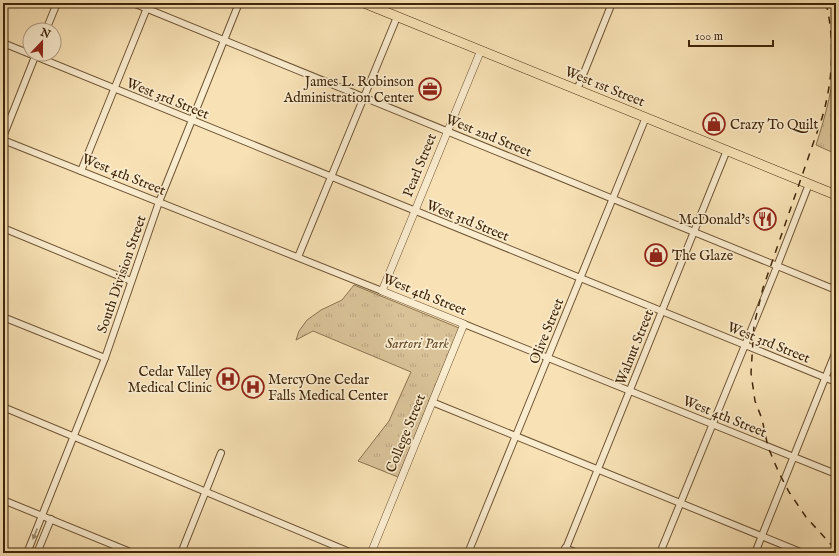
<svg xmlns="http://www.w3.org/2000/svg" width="839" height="556" viewBox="0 0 839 556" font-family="'IM FELL English',serif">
  <defs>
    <pattern id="grass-tufts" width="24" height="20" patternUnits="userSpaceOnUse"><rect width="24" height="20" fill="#d9c298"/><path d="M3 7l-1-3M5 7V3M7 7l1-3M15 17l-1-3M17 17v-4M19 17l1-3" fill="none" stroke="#bba782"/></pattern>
  </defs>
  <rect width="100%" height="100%" fill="#f8e2b5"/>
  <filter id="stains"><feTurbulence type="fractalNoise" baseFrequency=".005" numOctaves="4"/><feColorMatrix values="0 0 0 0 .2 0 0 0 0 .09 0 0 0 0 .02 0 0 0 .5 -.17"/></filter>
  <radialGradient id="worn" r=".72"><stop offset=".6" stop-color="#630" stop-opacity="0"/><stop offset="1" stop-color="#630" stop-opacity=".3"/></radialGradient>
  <!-- grass -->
  <g fill="url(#grass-tufts)" stroke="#8c7450">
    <path d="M833,21h3v133l-20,-9c10,-31 18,-60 19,-93 0,-10 -1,-20 -2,-31z"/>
    <polygon points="354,285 459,328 398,477 358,461 389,421 411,372 313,331 296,340 299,331 307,320 321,310 342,300"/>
  </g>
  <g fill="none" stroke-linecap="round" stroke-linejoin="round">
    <!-- minor casing -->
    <g stroke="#6e5534" stroke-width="8">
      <g id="minor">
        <polyline points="133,3 836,290"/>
        <polyline points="46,30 57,3"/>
        <polyline points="3,43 836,382"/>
        <polyline points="577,90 612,3"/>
        <polyline points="3,137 36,54"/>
        <polyline points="3,140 382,291"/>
        <polyline points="81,171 149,3"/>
        <polyline points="3,228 131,281"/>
        <polyline points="298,257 397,17"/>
        <polyline points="3,317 105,358"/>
        <polyline points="464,324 836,474"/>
        <polyline points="432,402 803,553"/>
        <polyline points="3,407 352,553"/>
        <polyline points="3,500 133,553"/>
        <polyline points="565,548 577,553"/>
        <polyline points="27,553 105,358 159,202 239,3"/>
        <polyline points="37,553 51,519"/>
        <polyline points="181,553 221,453"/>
        <polyline points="468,553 646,117"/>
        <polyline points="564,553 727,150"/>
        <polyline points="660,553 774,274 809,184"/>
        <polyline points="755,553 836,351"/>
      </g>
    </g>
    <!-- tertiary casing -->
    <g stroke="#6e5534" stroke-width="8">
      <polyline id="tertiary" points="371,553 464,324 382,291 481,50"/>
    </g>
    <!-- primary casing -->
    <g stroke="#402609" stroke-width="10">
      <polyline id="primary" points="364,3 836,195"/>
    </g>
    <!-- minor -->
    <use href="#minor" stroke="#faeccf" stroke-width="6"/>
    <!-- tertiary -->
    <use href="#tertiary" stroke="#faeccf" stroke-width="7"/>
    <!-- primary -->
    <use href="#primary" stroke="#f8e2b5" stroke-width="9"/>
    <!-- rail -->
    <path stroke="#402609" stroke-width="1.5" stroke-dasharray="7 7" stroke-linecap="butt" d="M826,3c9,38 7,78 -4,115l-59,170 -9,37 -3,48 4,28 7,18 6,28 11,26 10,19 17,25 30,33"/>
  </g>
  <!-- one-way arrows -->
  <defs><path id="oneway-solid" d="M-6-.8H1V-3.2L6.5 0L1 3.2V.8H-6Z"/></defs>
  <use fill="#9d896c" href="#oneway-solid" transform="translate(35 534) rotate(112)"/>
  <!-- icons -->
  <defs>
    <g id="office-ring" transform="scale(1.15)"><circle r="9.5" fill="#faeccf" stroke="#8f2418" stroke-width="1.5"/><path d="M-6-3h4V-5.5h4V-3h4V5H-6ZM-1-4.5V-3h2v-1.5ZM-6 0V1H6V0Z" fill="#8f2418"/></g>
    <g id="shop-ring" transform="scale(1.15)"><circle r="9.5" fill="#faeccf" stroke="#8f2418" stroke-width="1.5"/><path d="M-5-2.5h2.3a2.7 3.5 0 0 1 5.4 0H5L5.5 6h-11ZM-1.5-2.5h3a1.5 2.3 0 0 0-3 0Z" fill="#8f2418"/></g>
    <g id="restaurant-ring" transform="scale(1.15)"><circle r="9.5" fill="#faeccf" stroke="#8f2418" stroke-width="1.5"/><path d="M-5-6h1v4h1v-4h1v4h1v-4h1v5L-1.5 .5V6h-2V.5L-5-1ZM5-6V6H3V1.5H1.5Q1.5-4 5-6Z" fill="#8f2418"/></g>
    <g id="hospital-ring" transform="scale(1.15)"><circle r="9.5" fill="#faeccf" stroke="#8f2418" stroke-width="1.5"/><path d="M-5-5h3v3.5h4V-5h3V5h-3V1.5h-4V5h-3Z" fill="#8f2418"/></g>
  </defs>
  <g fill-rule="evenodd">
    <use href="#office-ring" x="430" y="89"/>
    <use href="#shop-ring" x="714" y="124"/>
    <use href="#restaurant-ring" x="765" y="219"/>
    <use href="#shop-ring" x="656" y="255"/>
    <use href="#hospital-ring" x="228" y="379"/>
    <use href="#hospital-ring" x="253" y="387"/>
  </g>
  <g text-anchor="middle" stroke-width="3.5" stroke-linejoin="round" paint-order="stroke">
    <!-- poi labels -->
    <g font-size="14" fill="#402609" stroke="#faeccf" text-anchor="end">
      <text x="414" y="86">James L. Robinson<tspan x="414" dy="16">Administration Center</tspan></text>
      <text x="730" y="129" text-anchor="start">Crazy To Quilt</text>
      <text x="750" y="224">McDonald's</text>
      <text x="672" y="260" text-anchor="start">The Glaze</text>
      <text x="212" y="376">Cedar Valley<tspan x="212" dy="16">Medical Clinic</tspan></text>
      <text x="268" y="384" text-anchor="start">MercyOne Cedar<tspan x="268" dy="16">Falls Medical Center</tspan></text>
    </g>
    <!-- street labels -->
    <g font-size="14" fill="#402609" stroke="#faeccf">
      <text transform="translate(605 86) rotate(22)" y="5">West 1st Street</text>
      <text transform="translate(168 98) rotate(22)" y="5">West 3rd Street</text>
      <text transform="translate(489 135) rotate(22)" y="5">West 2nd Street</text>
      <text transform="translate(419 165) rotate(-68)" y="5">Pearl Street</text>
      <text transform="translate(124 174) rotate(22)" y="5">West 4th Street</text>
      <text transform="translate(468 220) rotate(22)" y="5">West 3rd Street</text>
      <text transform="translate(121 274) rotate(-71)" y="5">South Division Street</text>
      <text transform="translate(425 294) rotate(22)" y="5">West 4th Street</text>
      <text transform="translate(546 331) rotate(-68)" y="5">Olive Street</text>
      <text transform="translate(769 342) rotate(22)" y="5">West 3rd Street</text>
      <text transform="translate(634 347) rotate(-68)" y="5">Walnut Street</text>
      <text transform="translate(725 416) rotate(22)" y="5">West 4th Street</text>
      <text transform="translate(405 433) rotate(-68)" y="5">College Street</text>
    </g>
    <!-- park labels -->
    <g font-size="14" font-style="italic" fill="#664d2d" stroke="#faeccf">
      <text x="417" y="348">Sartori Park</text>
    </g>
  </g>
  <!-- margin -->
  <rect width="839" height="556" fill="none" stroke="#f8e2b5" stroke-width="16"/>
  <rect x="4" y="4" width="831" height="548" fill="none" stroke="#402609" stroke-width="2"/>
  <rect x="8" y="8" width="823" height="540" fill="none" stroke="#402609"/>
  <!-- north arrow -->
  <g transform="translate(42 42) rotate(22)"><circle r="19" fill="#faeccf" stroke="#b09d80"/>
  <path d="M0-3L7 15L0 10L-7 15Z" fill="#8f2418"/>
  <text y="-6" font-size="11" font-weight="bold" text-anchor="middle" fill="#402609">N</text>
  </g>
  <!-- scale -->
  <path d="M689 40v6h84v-6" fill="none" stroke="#402609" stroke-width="2"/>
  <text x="695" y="40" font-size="12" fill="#402609" stroke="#faeccf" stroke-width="3" paint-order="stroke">100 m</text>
  <rect width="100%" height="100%" filter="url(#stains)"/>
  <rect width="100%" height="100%" fill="url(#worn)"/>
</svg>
